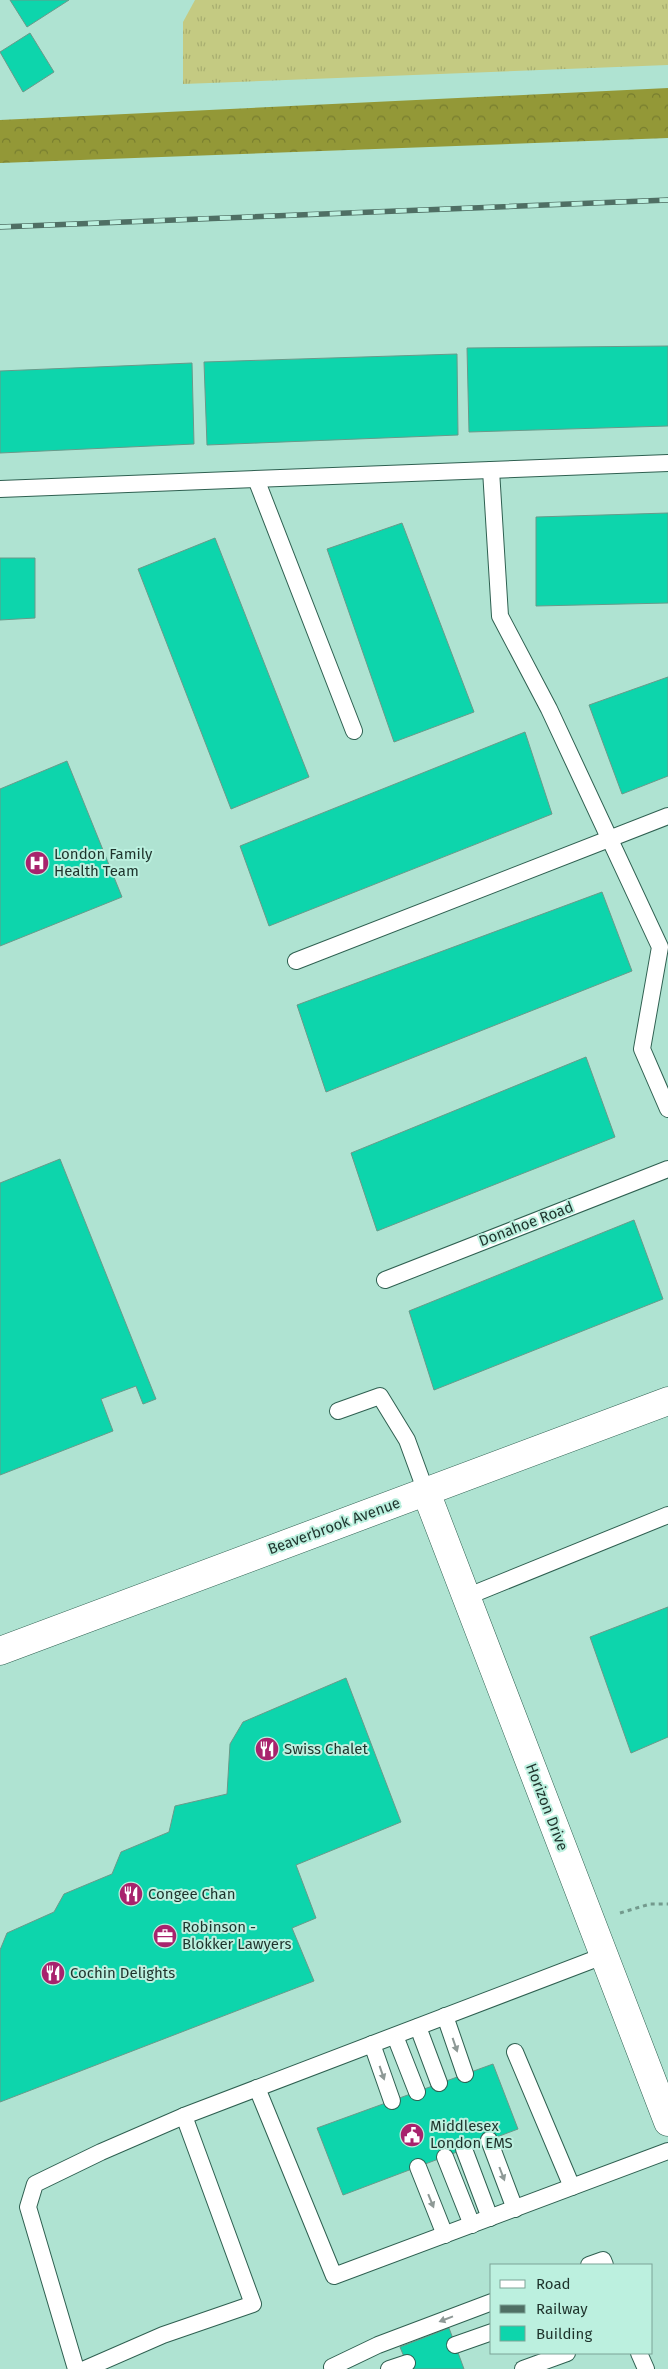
<svg xmlns="http://www.w3.org/2000/svg" width="668" height="2369" viewBox="0 0 668 2369" font-family="'Fira Sans',sans-serif">
  <defs>
    <pattern id="grass-tufts" width="24" height="20" patternUnits="userSpaceOnUse" patternTransform="scale(1.25)"><rect width="24" height="20" fill="#c4ca82"/><path d="M3 7l-1-3M5 7V3M7 7l1-3M15 17l-1-3M17 17v-4M19 17l1-3" fill="none" stroke="#a8ae70"/></pattern>
    <pattern id="forest-crowns" width="20" height="18" patternUnits="userSpaceOnUse" patternTransform="scale(1.25)"><rect width="20" height="18" fill="#939837"/><path d="M2 6a3 3 0 1 1 6 0M12 15a3 3 0 1 1 6 0" fill="none" stroke="#777d2f"/></pattern>
  </defs>
  <rect width="100%" height="100%" fill="#afe3d2"/>
  <!-- grass -->
  <polygon fill="url(#grass-tufts)" points="195,0 668,0 668,65 183,84 183,22"/>
  <!-- forest -->
  <polygon fill="url(#forest-crowns)" points="668,88 668,138 0,163 0,120"/>
  <!-- building -->
  <g fill="#0dd5ac" stroke="#699a8a">
    <polygon points="10,0 69,0 27,27"/>
    <polygon points="30,33 54,72 23,92 0,52"/>
    <polygon points="668,346 668,426 469,432 467,348"/>
    <polygon points="457,354 458,435 207,445 204,362"/>
    <polygon points="192,363 194,444 0,453 0,371"/>
    <polygon points="668,513 668,603 536,606 536,517"/>
    <polygon points="402,523 474,712 394,742 327,549"/>
    <polygon points="215,538 309,777 231,809 138,569"/>
    <polygon points="0,558 35,558 35,618 0,620"/>
    <polygon points="668,677 668,776 622,794 589,705"/>
    <polygon points="525,732 552,814 269,926 240,846"/>
    <polygon points="67,761 122,897 0,946 0,789"/>
    <polygon points="602,892 632,971 326,1092 297,1005"/>
    <polygon points="586,1057 615,1137 377,1231 351,1153"/>
    <polygon points="60,1159 156,1399 143,1404 136,1386 101,1399 113,1431 0,1475 0,1183"/>
    <polygon points="634,1220 663,1299 434,1390 409,1311"/>
    <polygon points="668,1607 668,1737 631,1753 590,1637"/>
    <polygon points="346,1678 401,1822 296,1865 316,1918 292,1928 314,1981 0,2102 0,1950 7,1933 54,1912 64,1894 112,1874 121,1852 169,1832 175,1806 227,1794 230,1744 243,1722"/>
    <polygon points="493,2064 518,2129 343,2195 317,2128"/>
    <polygon points="449,2328 464,2369 409,2369 400,2347"/>
  </g>
  <g fill="none" stroke-linecap="round" stroke-linejoin="round">
    <!-- service casing -->
    <g stroke="#2f6051" stroke-width="18">
      <g id="service">
        <polyline points="491,470 500,616 549,709 660,947 642,1049 668,1109"/>
        <polyline points="256,479 354,731"/>
        <polyline points="0,489 668,463"/>
        <polyline points="296,961 668,816"/>
        <polyline points="385,1280 668,1169"/>
        <polyline points="338,1411 380,1396 407,1440 426,1492"/>
        <polyline points="466,1597 668,1515"/>
        <polyline points="445,2016 465,2074"/>
        <polyline points="418,2027 439,2083"/>
        <polyline points="395,2036 417,2092"/>
        <polyline points="372,2044 392,2101"/>
        <polyline points="515,2052 572,2187"/>
        <polyline points="257,2088 334,2276 668,2151"/>
        <polyline points="489,2140 515,2209"/>
        <polyline points="464,2149 490,2218"/>
        <polyline points="445,2157 472,2225"/>
        <polyline points="418,2167 445,2235"/>
        <polyline points="589,2265 603,2260 605,2265"/>
        <polyline points="455,2345 492,2332"/>
        <polyline points="639,2353 646,2369"/>
        <polyline points="76,2369 28,2207 35,2184 101,2152 184,2116 603,1956"/>
        <polyline points="85,2369 163,2335 253,2304 184,2116"/>
        <polyline points="333,2369 332,2367 378,2345 492,2302"/>
        <polyline points="389,2369 407,2363"/>
        <polyline points="523,2369 567,2353"/>
      </g>
    </g>
    <!-- minor casing -->
    <g stroke="#2f6051" stroke-width="29">
      <polyline id="minor" points="426,1492 668,2122"/>
    </g>
    <!-- tertiary casing -->
    <g stroke="#2f6051" stroke-width="29">
      <polyline id="tertiary" points="0,1651 668,1401"/>
    </g>
    <!-- path -->
    <polyline stroke="#739a8d" stroke-width="3" stroke-dasharray="4 4" stroke-linecap="butt" points="620,1913 650,1904 668,1904"/>
    <!-- service -->
    <use href="#service" stroke="#fff" stroke-width="16"/>
    <!-- minor -->
    <use href="#minor" stroke="#fff" stroke-width="28"/>
    <!-- tertiary -->
    <use href="#tertiary" stroke="#fff" stroke-width="28"/>
    <!-- rail casing -->
    <g stroke="#4f6f64" stroke-width="5.5">
      <polyline id="rail" points="0,227 668,200"/>
    </g>
    <!-- rail -->
    <use href="#rail" stroke="#bcf0df" stroke-width="4" stroke-dasharray="11" stroke-linecap="butt"/>
  </g>
  <!-- one-way arrows -->
  <defs><path id="oneway-solid" d="M-6-.8H1V-3.2L6.5 0L1 3.2V.8H-6Z" transform="scale(1.25)"/></defs>
  <g fill="#8e9996">
    <use href="#oneway-solid" transform="translate(455 2045) rotate(71)"/>
    <use href="#oneway-solid" transform="translate(382 2073) rotate(71)"/>
    <use href="#oneway-solid" transform="translate(502 2174) rotate(69)"/>
    <use href="#oneway-solid" transform="translate(431 2201) rotate(68)"/>
    <use href="#oneway-solid" transform="translate(446 2319) rotate(159)"/>
  </g>
  <!-- icons -->
  <defs>
    <g id="hospital-disc" transform="scale(1.25)"><circle r="9.5" fill="#a8236d" stroke="#bcf0df"/><path d="M-5-5h3v3.5h4V-5h3V5h-3V1.5h-4V5h-3Z" fill="#fff"/></g>
    <g id="restaurant-disc" transform="scale(1.25)"><circle r="9.5" fill="#a8236d" stroke="#bcf0df"/><path d="M-5-6h1v4h1v-4h1v4h1v-4h1v5L-1.5 .5V6h-2V.5L-5-1ZM5-6V6H3V1.5H1.5Q1.5-4 5-6Z" fill="#fff"/></g>
    <g id="office-disc" transform="scale(1.25)"><circle r="9.5" fill="#a8236d" stroke="#bcf0df"/><path d="M-6-3h4V-5.5h4V-3h4V5H-6ZM-1-4.5V-3h2v-1.5ZM-6 0V1H6V0Z" fill="#fff"/></g>
    <g id="civic-disc" transform="scale(1.25)"><circle r="9.5" fill="#a8236d" stroke="#bcf0df"/><path d="M-.6-6.5H3V-4.5H.6V-3L4-1V1h2V6H-6V1h2V-1L-.6-3ZM-1.2 2.5V6h2.4V2.5Z" fill="#fff"/></g>
  </defs>
  <g fill-rule="evenodd">
    <use href="#hospital-disc" x="37" y="863"/>
    <use href="#restaurant-disc" x="267" y="1749"/>
    <use href="#restaurant-disc" x="131" y="1894"/>
    <use href="#office-disc" x="165" y="1936"/>
    <use href="#restaurant-disc" x="53" y="1973"/>
    <use href="#civic-disc" x="412" y="2135"/>
  </g>
  <g text-anchor="middle" stroke-width="4" stroke-linejoin="round" paint-order="stroke">
    <!-- poi labels -->
    <g font-size="15" fill="#1e332c" stroke="#bcf0df" text-anchor="start">
      <text x="54" y="859">London Family<tspan x="54" dy="17">Health Team</tspan></text>
      <text x="284" y="1754">Swiss Chalet</text>
      <text x="148" y="1899">Congee Chan</text>
      <text x="182" y="1932">Robinson -<tspan x="182" dy="17">Blokker Lawyers</tspan></text>
      <text x="70" y="1978">Cochin Delights</text>
      <text x="430" y="2131">Middlesex<tspan x="430" dy="17">London EMS</tspan></text>
    </g>
    <!-- street labels -->
    <g font-size="15" fill="#1e332c" stroke="#bcf0df">
      <text transform="translate(526 1224) rotate(-21)" y="5">Donahoe Road</text>
      <text transform="translate(334 1526) rotate(-20)" y="5">Beaverbrook Avenue</text>
      <text transform="translate(547 1807) rotate(69)" y="5">Horizon Drive</text>
    </g>
  </g>
  <!-- legend -->
  <rect x="490" y="2264" width="162" height="90" fill="#bcf0df" stroke="#7da497"/>
  <rect x="500" y="2280" width="25" height="8" fill="#ffffff" stroke="#7da497"/>
  <text x="536" y="2289" font-size="15" fill="#1e332c">Road</text>
  <rect x="500" y="2305" width="25" height="8" fill="#4f6f64" stroke="#7da497"/>
  <text x="536" y="2314" font-size="15" fill="#1e332c">Railway</text>
  <rect x="500" y="2326" width="25" height="15" fill="#0dd5ac" stroke="#7da497"/>
  <text x="536" y="2339" font-size="15" fill="#1e332c">Building</text>
</svg>
